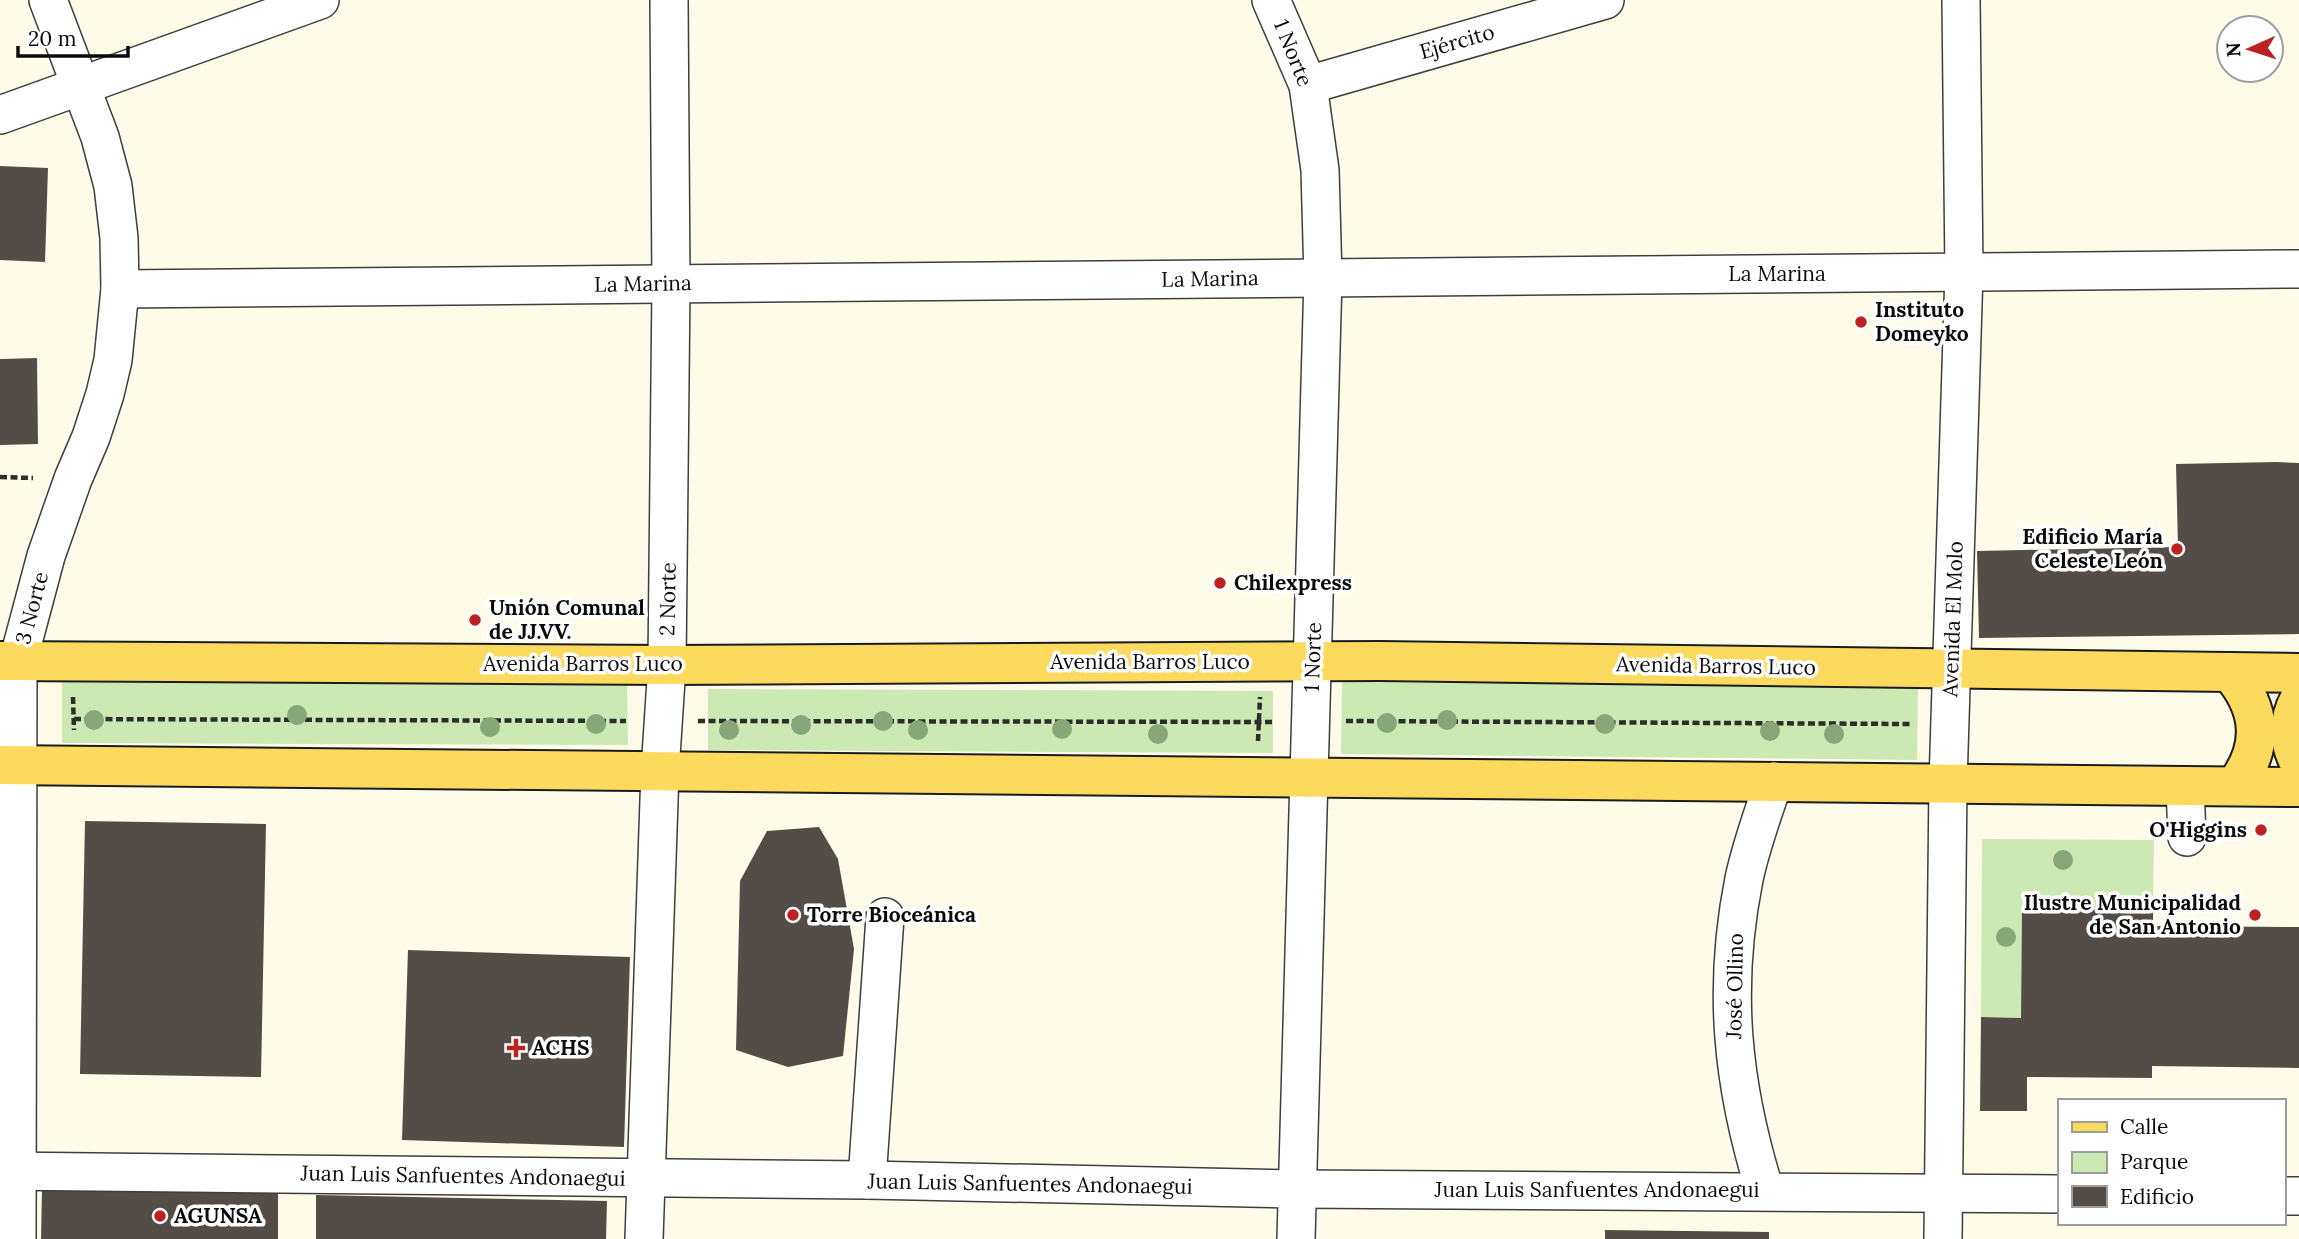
<svg xmlns="http://www.w3.org/2000/svg" width="2299" height="1239" viewBox="0 0 2299 1239" font-family="Lora,serif">
  <rect width="100%" height="100%" fill="#fffbe9"/>
  <!-- park -->
  <g fill="#cde9b3">
    <polygon points="1342,681 1918,686 1917,760 1341,754"/>
    <polygon points="62,682 627,684 628,745 62,743"/>
    <polygon points="708,689 1273,691 1273,753 708,750"/>
    <polygon points="1982,839 2154,840 2153,907 2022,906 2021,1018 1981,1017"/>
  </g>
  <!-- building -->
  <g fill="#544d47">
    <polygon points="0,166 48,168 45,262 0,260"/>
    <polygon points="37,358 38,444 0,445 0,359"/>
    <polygon points="2276,462 2299,463 2299,634 1979,638 1977,551 2178,547 2176,464"/>
    <polygon points="85,821 266,824 261,1077 80,1074"/>
    <polygon points="819,827 838,859 854,949 843,1056 788,1067 736,1050 740,881 767,831"/>
    <polygon points="2022,906 2153,907 2153,926 2299,927 2299,1068 2152,1066 2152,1078 2027,1077 2027,1111 1980,1111 1981,1017 2021,1018"/>
    <polygon points="408,950 630,957 624,1147 402,1140"/>
    <polygon points="42,1190 278,1192 278,1239 41,1239"/>
    <polygon points="316,1195 607,1201 606,1239 316,1239"/>
    <polygon points="1605,1230 1769,1232 1769,1239 1605,1239"/>
  </g>
  <g fill="none" stroke-linecap="round" stroke-linejoin="round">
    <!-- minor casing -->
    <g stroke="#3e3e3e" stroke-width="40">
      <g id="minor">
        <polyline points="1271,0 1308,85 1320,170 1323,278 1296,1239"/>
        <polyline points="1308,85 1605,0"/>
        <polyline points="0,115 320,0"/>
        <polyline points="120,289 2299,269"/>
        <polyline points="2185,786 2187,837"/>
        <polyline points="0,1171 867,1180 1297,1189 2059,1194"/>
        <polyline points="867,1180 885,917"/>
        <path d="M1765,1191c-33,-106 -43,-202 -21,-312 7,-33 19,-66 30,-98"/>
        <polyline points="2283,1196 2299,1196"/>
        <polyline points="17,1239 18,661 46,556 73,479 91,437 105,394 113,360 120,289 119,238 113,186 100,137 48,0"/>
        <polyline points="644,1239 660,771 667,665 671,284 669,0"/>
        <polyline points="1943,1239 1948,783 1964,272 1961,0"/>
      </g>
    </g>
    <!-- major casing -->
    <g stroke="#1c1c1c" stroke-width="42">
      <g id="major">
        <polyline points="0,661 667,665 1380,661 2299,673"/>
        <path d="M2230,672c32,37 35,75 5,114"/>
        <path d="M2299,700c-11,20 -11,42 0,62"/>
        <polyline points="0,765 2299,787"/>
      </g>
    </g>
    <!-- path -->
    <g stroke="#2d2d2d" stroke-width="4.5" stroke-dasharray="7 3.5" stroke-linecap="butt">
      <polyline points="0,477 33,478"/>
      <polyline points="73,697 74,730"/>
      <polyline points="74,719 626,721"/>
      <polyline points="698,721 1274,722"/>
      <polyline points="1346,721 1911,724"/>
      <polyline points="1258,741 1260,697"/>
    </g>
    <!-- minor -->
    <use href="#minor" stroke="#fff" stroke-width="37"/>
    <!-- major -->
    <use href="#major" stroke="#fbda5d" stroke-width="38"/>
  </g>
  <!-- trees -->
  <g fill="#88a778">
    <circle cx="297" cy="715" r="10"/>
    <circle cx="94" cy="720" r="10"/>
    <circle cx="1447" cy="720" r="10"/>
    <circle cx="883" cy="721" r="10"/>
    <circle cx="1387" cy="723" r="10"/>
    <circle cx="596" cy="724" r="10"/>
    <circle cx="1605" cy="724" r="10"/>
    <circle cx="801" cy="725" r="10"/>
    <circle cx="490" cy="727" r="10"/>
    <circle cx="1062" cy="729" r="10"/>
    <circle cx="729" cy="730" r="10"/>
    <circle cx="918" cy="730" r="10"/>
    <circle cx="1770" cy="731" r="10"/>
    <circle cx="1158" cy="734" r="10"/>
    <circle cx="1834" cy="734" r="10"/>
    <circle cx="2063" cy="860" r="10"/>
    <circle cx="2006" cy="937" r="10"/>
  </g>
  <!-- markers -->
  <g fill="#bc2123" stroke="#fff" stroke-width="2.5">
    <circle cx="1861" cy="322" r="7"/>
    <circle cx="2177" cy="549" r="7"/>
    <circle cx="1220" cy="583" r="7"/>
    <circle cx="475" cy="620" r="7"/>
    <circle cx="2261" cy="830" r="7"/>
    <circle cx="793" cy="915" r="7"/>
    <circle cx="2255" cy="915" r="7"/>
    <path d="M512.5 1037.5h7v7h7v7h-7v7h-7v-7h-7v-7h7z"/>
    <circle cx="160" cy="1216" r="7"/>
  </g>
  <g text-anchor="middle" stroke-width="7" stroke-linejoin="round" paint-order="stroke">
    <!-- street labels -->
    <g font-size="21" fill="#0b0b0b" stroke="#fff">
      <text transform="translate(1457 42) rotate(-16)" y="7">Ejército</text>
      <text transform="translate(1293 53) rotate(68)" y="7">1 Norte</text>
      <text x="1777" y="281">La Marina</text>
      <text transform="translate(1210 279) rotate(-1)" y="7">La Marina</text>
      <text transform="translate(643 284) rotate(-1)" y="7">La Marina</text>
      <text transform="translate(668 599) rotate(-89)" y="7">2 Norte</text>
      <text transform="translate(32 608) rotate(-75)" y="7">3 Norte</text>
      <text transform="translate(1953 619) rotate(-88)" y="7">Avenida El Molo</text>
      <text transform="translate(1313 657) rotate(-88)" y="7">1 Norte</text>
      <text x="1150" y="669">Avenida Barros Luco</text>
      <text x="583" y="671">Avenida Barros Luco</text>
      <text transform="translate(1716 666) rotate(1)" y="7">Avenida Barros Luco</text>
      <text transform="translate(1735 986) rotate(-89)" y="7">José Ollino</text>
      <text transform="translate(463 1176) rotate(1)" y="7">Juan Luis Sanfuentes Andonaegui</text>
      <text transform="translate(1030 1184) rotate(1)" y="7">Juan Luis Sanfuentes Andonaegui</text>
      <text x="1597" y="1197">Juan Luis Sanfuentes Andonaegui</text>
    </g>
    <!-- poi labels -->
    <g font-size="21" font-weight="bold" fill="#0b0b0b" stroke="#fff" text-anchor="start">
      <text x="1875" y="317">Instituto<tspan x="1875" dy="24">Domeyko</tspan></text>
      <text x="2163" y="544" text-anchor="end">Edificio María<tspan x="2163" dy="24">Celeste León</tspan></text>
      <text x="1234" y="590">Chilexpress</text>
      <text x="489" y="615">Unión Comunal<tspan x="489" dy="24">de JJ.VV.</tspan></text>
      <text x="2247" y="837" text-anchor="end">O'Higgins</text>
      <text x="2241" y="910" text-anchor="end">Ilustre Municipalidad<tspan x="2241" dy="24">de San Antonio</tspan></text>
      <text x="807" y="922">Torre Bioceánica</text>
      <text x="532" y="1055">ACHS</text>
      <text x="174" y="1223">AGUNSA</text>
    </g>
  </g>
  <!-- legend -->
  <rect x="2058" y="1099" width="228" height="126" fill="#ffffff" stroke="#9d9d9d" stroke-width="2"/>
  <rect x="2072" y="1122" width="35" height="10" fill="#fbda5d" stroke="#9d9d9d" stroke-width="2"/>
  <text x="2120" y="1134" font-size="21" fill="#0b0b0b">Calle</text>
  <rect x="2072" y="1152" width="35" height="21" fill="#cde9b3" stroke="#9d9d9d" stroke-width="2"/>
  <text x="2120" y="1169" font-size="21" fill="#0b0b0b">Parque</text>
  <rect x="2072" y="1186" width="35" height="21" fill="#544d47" stroke="#9d9d9d" stroke-width="2"/>
  <text x="2120" y="1204" font-size="21" fill="#0b0b0b">Edificio</text>
  <!-- north arrow -->
  <g transform="translate(2250 49) rotate(267)"><circle r="33" fill="#ffffff" stroke="#9d9d9d" stroke-width="2"/>
  <path d="M0-5L12 26L0 18L-12 26Z" fill="#bc2123"/>
  <text y="-10" font-size="19" font-weight="bold" text-anchor="middle" fill="#0b0b0b">N</text>
  </g>
  <!-- scale -->
  <path d="M18 46v10h110v-10" fill="none" stroke="#0b0b0b" stroke-width="3.5"/>
  <text x="28" y="46" font-size="21" fill="#0b0b0b" stroke="#ffffff" stroke-width="5" paint-order="stroke">20 m</text>
</svg>
